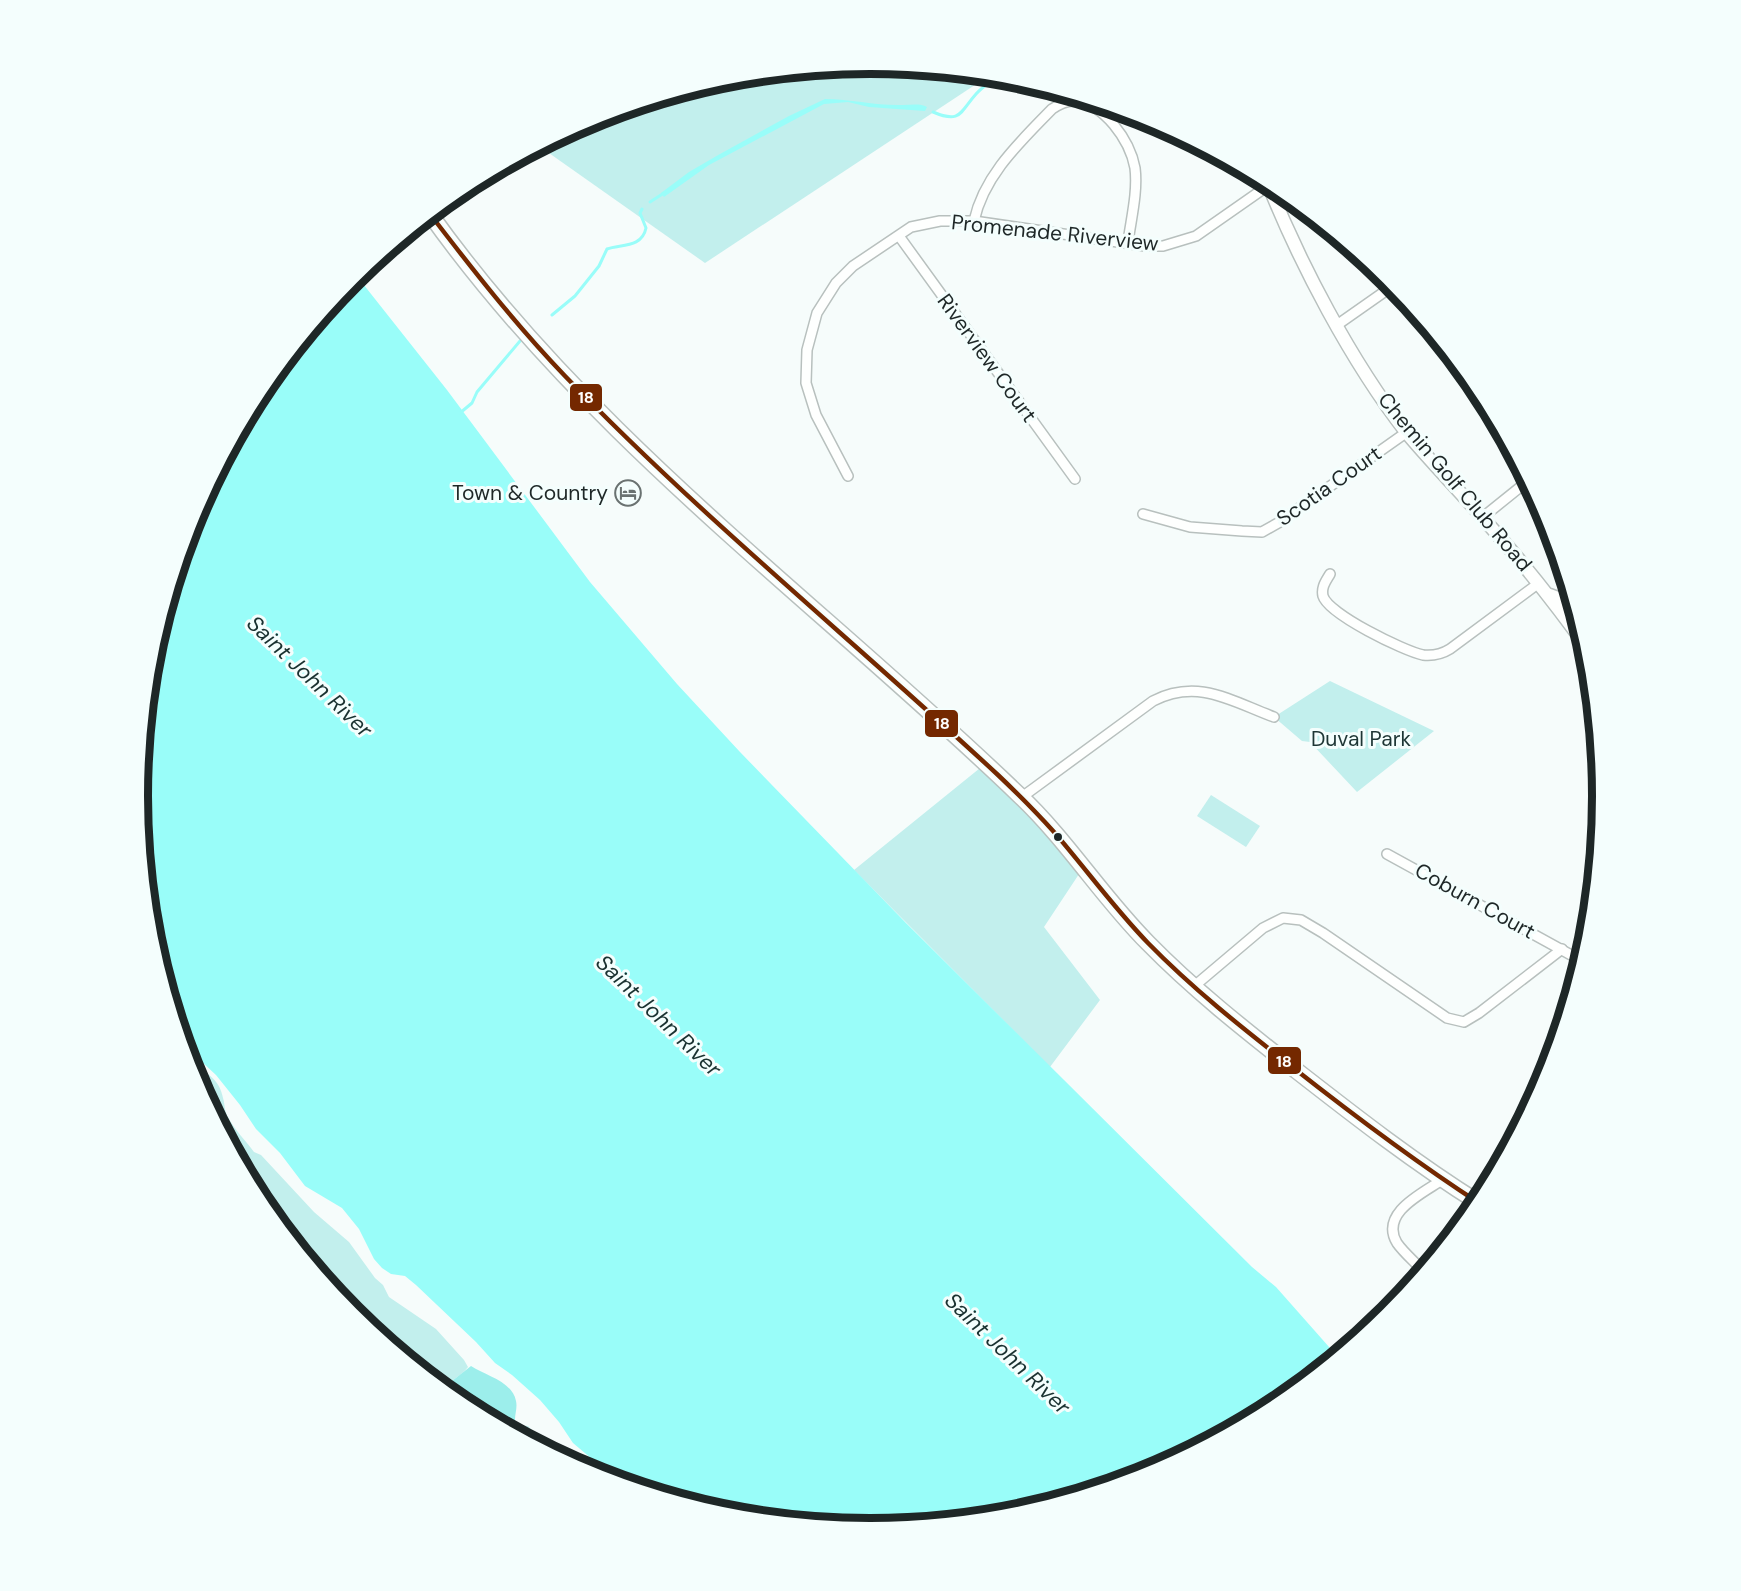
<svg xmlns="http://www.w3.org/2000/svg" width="1741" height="1591" viewBox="0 0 1741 1591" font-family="'DM Sans',sans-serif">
  <rect width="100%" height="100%" fill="#f6fcfb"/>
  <!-- green -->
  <g fill="#c2efed">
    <polygon points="871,63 990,75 705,263 539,146 591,119 728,77"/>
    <polygon points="1330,681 1434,731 1357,792 1310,742 1302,741 1274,717"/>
    <polygon points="985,764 1083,868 1044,927 1100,1000 1050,1067 854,870"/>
    <polygon points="1211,795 1260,826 1246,847 1197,816"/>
    <path d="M191,1065c15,6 29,15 32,33 2,6 1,13 5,19 6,12 18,24 26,35l7,3 53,57 35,30 26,36 8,7 6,12 47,32 28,31 4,7c-6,9 -18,12 -23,23l-93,-77 -91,-111 -67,-126z"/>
    <polygon points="516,1425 528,1426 541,1440 560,1452 567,1460 514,1432"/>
  </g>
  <!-- forest -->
  <path fill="#9ceeeb" d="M471,1366c15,10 41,15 45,35 2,9 -3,16 0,24l-2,7 -51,-28 -18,-14 7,-9z"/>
  <!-- water -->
  <g fill="#99fdf9">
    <path d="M825,99c26,0 52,7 78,6 8,0 17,-2 24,2l-2,4 -56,-4 -21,-5 -24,2 -115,61 -45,32 -3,-4 28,-21 31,-18 69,-38z"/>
    <polygon points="356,275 447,390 590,582 677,684 740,752 906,923 1252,1267 1276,1287 1337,1356 1277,1405 1151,1472 1013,1514 870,1528 727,1514 622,1482 611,1475 573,1443 559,1422 540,1400 512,1375 495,1363 476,1342 416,1285 405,1276 391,1274 382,1268 374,1259 359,1229 342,1208 305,1186 280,1153 256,1129 240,1105 216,1075 202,1062 187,1055 152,938 138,795 152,652 194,515 262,388"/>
  </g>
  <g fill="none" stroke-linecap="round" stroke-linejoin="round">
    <!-- stream -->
    <g stroke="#99fdf9" stroke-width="3">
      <path d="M933,112c28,12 27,0 43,-18 6,-7 14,-12 22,-18"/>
      <polyline points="650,202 664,193"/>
      <path d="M552,315l23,-19 24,-30 8,-17c14,-5 35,-1 39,-21l-6,-15 2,-4"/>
      <polyline points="460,413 472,403 477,392 520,341"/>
    </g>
    <!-- minor casing -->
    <g stroke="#b8c0be" stroke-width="12">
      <g id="minor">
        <path d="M974,221c10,-46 46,-79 78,-112 6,-4 13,-8 21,-8 31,1 57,40 62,67 3,24 -4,51 -7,74"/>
        <polyline points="899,236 1075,479"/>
        <polyline points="1337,325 1394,285"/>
        <polyline points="848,476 816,415 806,383 807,350 817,313 836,283 853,266 911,227 940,221 974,221 1145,246 1163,246 1196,236 1269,185"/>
        <polyline points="1143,514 1190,527 1242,531 1262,532 1278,523 1407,432"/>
        <polyline points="1483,517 1529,480"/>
        <path d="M1330,574c-4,7 -9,13 -7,22 5,18 81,55 100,59 10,1 19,-1 27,-6l89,-66"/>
        <path d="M1022,797l131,-96c45,-23 78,0 121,16"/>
        <polyline points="1387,854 1582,961"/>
        <polyline points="1192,988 1263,928 1283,918 1301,920 1323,933 1447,1018 1464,1022 1479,1013 1562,949"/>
        <path d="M1423,1271c-8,-9 -19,-18 -26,-28 -18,-30 26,-50 45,-63"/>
      </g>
    </g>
    <!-- tertiary casing -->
    <g stroke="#b8c0be" stroke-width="15">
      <g id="tertiary">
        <path d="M1267,181c33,83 84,180 139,251 24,29 51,56 76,85 38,42 73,86 106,132"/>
        <polyline points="1550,595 1574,604"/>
      </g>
    </g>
    <!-- primary casing -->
    <g stroke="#b8c0be" stroke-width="18">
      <path id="primary" d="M430,214c161,226 391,390 589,581 48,45 83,102 129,148 46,47 97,87 149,128 59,46 118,92 182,132"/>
    </g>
    <!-- minor -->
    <use href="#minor" stroke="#fefffe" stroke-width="9"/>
    <!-- tertiary -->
    <use href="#tertiary" stroke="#fefffe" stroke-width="12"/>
    <!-- primary -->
    <use href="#primary" stroke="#fefffe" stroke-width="15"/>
    <!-- bus-1 casing -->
    <g stroke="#f4fefd" stroke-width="9">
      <path id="bus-1" d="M430,214c43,56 86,111 135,162 136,141 289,265 433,399 19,18 38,37 56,57 32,37 60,76 94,111 44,45 93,84 143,123 61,48 123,95 188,137"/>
    </g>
    <!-- bus-1 -->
    <use href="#bus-1" stroke="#742800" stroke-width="4.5"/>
  </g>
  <!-- icons -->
  <defs>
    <g id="hotel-ring" transform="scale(1.35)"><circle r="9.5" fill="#f4fefd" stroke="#6a7271" stroke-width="1.5"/><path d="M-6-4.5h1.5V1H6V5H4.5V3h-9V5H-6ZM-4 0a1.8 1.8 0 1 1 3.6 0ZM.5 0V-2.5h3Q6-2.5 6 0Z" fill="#6a7271"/></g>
  </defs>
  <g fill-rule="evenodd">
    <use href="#hotel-ring" x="628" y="493"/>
  </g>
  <!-- markers -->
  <circle fill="#1e2727" stroke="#f4fefd" stroke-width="2" cx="1058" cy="837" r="5"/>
  <g text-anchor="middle" stroke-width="6" stroke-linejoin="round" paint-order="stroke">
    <!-- street labels -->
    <g font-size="21" fill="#1e2727" stroke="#f4fefd">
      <text transform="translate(1055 233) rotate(6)" y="7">Promenade Riverview</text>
      <text transform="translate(987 358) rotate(54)" y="7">Riverview Court</text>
      <text transform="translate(1455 482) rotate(50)" y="7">Chemin Golf Club Road</text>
      <text transform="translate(1329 486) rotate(-35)" y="7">Scotia Court</text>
      <text transform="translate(1475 901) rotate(29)" y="7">Coburn Court</text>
    </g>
    <!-- poi labels -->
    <g font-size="21" fill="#1e2727" stroke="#f4fefd" text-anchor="end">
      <text x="608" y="500">Town &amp; Country</text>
    </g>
    <!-- park labels -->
    <g font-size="21" fill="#1e3635" stroke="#f4fefd">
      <text x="1361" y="746">Duval Park</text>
    </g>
    <!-- water labels -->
    <g font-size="22" font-style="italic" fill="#1a3231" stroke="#f4fefd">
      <text transform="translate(310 676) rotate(44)" y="8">Saint John River</text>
      <text transform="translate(659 1015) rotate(44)" y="8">Saint John River</text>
      <text transform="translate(1008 1353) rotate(44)" y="8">Saint John River</text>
    </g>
  </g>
  <!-- crop -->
  <path d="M0 0H1741V1591H0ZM148 796a722 722 0 1 1 1444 0a722 722 0 1 1-1444 0Z" fill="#f4fefd" fill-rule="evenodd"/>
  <path fill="none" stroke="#1e2727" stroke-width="8" d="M148 796a722 722 0 1 1 1444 0a722 722 0 1 1-1444 0Z"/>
  <g stroke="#f4fefd" stroke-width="2">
    <rect x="569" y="383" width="34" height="29" rx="6" fill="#742800"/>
    <rect x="924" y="709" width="35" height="29" rx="6" fill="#742800"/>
    <rect x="1267" y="1046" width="35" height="29" rx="6" fill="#742800"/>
  </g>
  <g font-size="16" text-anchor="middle" font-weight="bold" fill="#fff">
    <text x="586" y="403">18</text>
    <text x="942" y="729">18</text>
    <text x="1284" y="1067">18</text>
  </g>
</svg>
